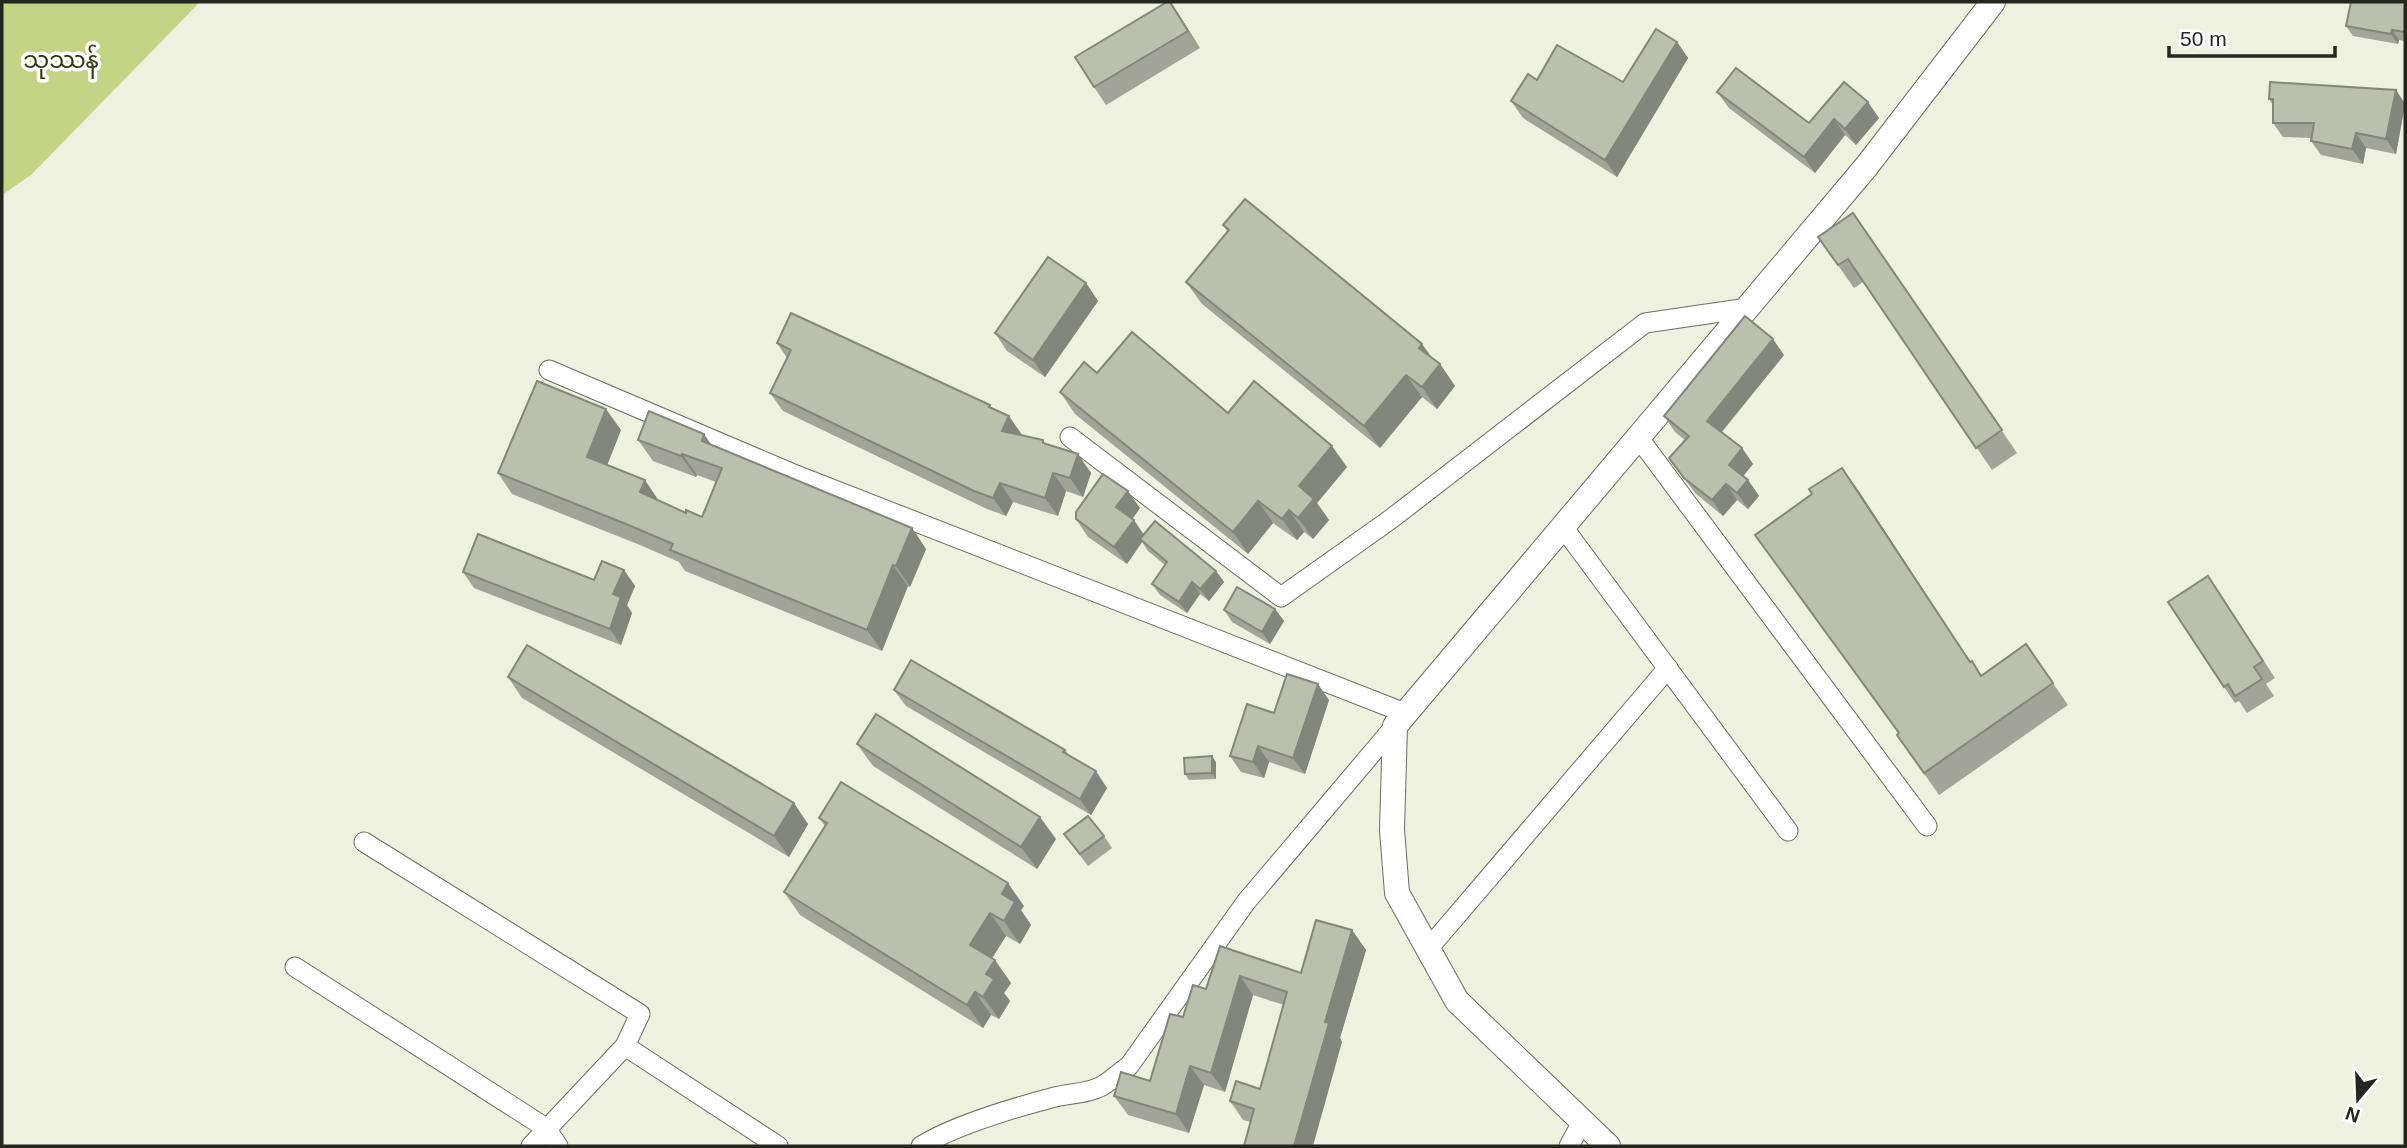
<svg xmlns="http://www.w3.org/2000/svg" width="2407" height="1148" viewBox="0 0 2407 1148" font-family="Arial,'Noto Sans Myanmar',sans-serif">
  <rect width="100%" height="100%" fill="#eef1e0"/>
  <!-- green -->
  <polygon fill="#c5d384" points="2,2 200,2 31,175 2,195"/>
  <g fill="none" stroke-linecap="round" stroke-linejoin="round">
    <!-- minor casing -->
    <g stroke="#6a6d5e" stroke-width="21">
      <g id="minor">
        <polyline points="549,370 791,473 1405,713"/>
        <polyline points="1070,437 1281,597 1391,519 1645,323 1748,308"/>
        <polyline points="1638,437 1927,826"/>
        <polyline points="1563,527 1788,831"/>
        <polyline points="364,842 640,1014 625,1046 531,1146"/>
        <polyline points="1428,949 1668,668"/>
        <polyline points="295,967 546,1128 558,1146"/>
        <polyline points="625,1046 778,1146"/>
        <path d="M921,1146c36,-22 92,-38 134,-49 16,-4 32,-3 47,-11 10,-6 18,-14 27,-20l117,-164 149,-176"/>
        <polyline points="1569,1146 1582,1122"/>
      </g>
    </g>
    <!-- tertiary casing -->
    <g stroke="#6a6d5e" stroke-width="26">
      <polyline id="tertiary" points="1608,1146 1457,1001 1397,893 1392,830 1395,726 1866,167 1993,2"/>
    </g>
    <!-- minor -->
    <use href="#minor" stroke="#fff" stroke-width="19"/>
    <!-- tertiary -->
    <use href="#tertiary" stroke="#fff" stroke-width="24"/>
  </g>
  <!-- wall -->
  <g fill="#a1a496">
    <polygon points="1170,2 1200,48 1106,105 1094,87"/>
    <polygon points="2405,2 2405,41 2399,40 2398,44 2353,36 2346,26"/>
    <polygon points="1677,42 1688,58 1617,177 1523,118 1511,101 1537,80 1623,82"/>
    <polygon points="1844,82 1879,118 1856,145 1845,135 1815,173 1729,108 1717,92 1809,123"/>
    <polygon points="2396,90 2405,104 2396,154 2366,148 2363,164 2321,155 2311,141 2312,138 2283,137 2273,123 2273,105 2269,99"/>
    <polygon points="1853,213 2017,453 1992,470 1863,282 1854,288 1818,237"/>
    <polygon points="1223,225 1433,359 1440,364 1455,386 1437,409 1422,397 1380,448 1202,304 1186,282 1227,231"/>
    <polygon points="1086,283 1098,301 1045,377 1007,351 995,333"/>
    <polygon points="777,343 990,405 992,409 1009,416 1022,435 1046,444 1091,473 1083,497 1066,491 1058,516 1013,502 1006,516 987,509 783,411 770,393 787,358"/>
    <polygon points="1784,355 1722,432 1742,448 1753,464 1743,476 1748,480 1759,496 1748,509 1737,500 1723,516 1695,493 1669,458 1685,440 1675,432 1664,416"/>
    <polygon points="1060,392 1228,413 1347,467 1317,503 1329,520 1313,539 1304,532 1297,540 1273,523 1248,554 1075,414"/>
    <polygon points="621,430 607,465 659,501 686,513 702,517 716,482 697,475 696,477 653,461 638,440 712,445 912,528 926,549 910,587 908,586 882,651 685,571 679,562 640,545 512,494 498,473"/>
    <polygon points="1858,490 1970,662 1982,675 2026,644 2068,705 1939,795 1897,735 1898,733"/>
    <polygon points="1140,508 1132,519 1144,535 1216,571 1224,582 1209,601 1200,594 1187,613 1160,595 1152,584 1165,565 1148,551 1142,542 1127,564 1088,537 1076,519"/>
    <polygon points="624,570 635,586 627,605 632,613 621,645 474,588 463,572 594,580"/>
    <polygon points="2208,576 2275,678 2266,684 2274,696 2247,713 2239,701 2235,703 2224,687"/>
    <polygon points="1275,609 1284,621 1270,644 1232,622 1224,610"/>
    <polygon points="508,677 808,824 789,857 522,698"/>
    <polygon points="894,690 1065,750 1069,755 1107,788 1091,815 906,706"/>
    <polygon points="1329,700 1305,774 1269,762 1264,778 1241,772 1230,756 1274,713"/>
    <polygon points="857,744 1056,839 1037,869 873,766"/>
    <polygon points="1216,762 1216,779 1189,780 1185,774"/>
    <polygon points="819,818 1024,906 1021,910 1031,925 1020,944 1006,936 992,958 1011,983 1004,993 1010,1001 999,1019 991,1015 983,1028 800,915 784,892 825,826"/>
    <polygon points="1064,834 1104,836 1112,848 1088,866"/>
    <polygon points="1352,930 1366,950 1340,1038 1342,1042 1251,1122 1243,1120 1230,1101 1260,1089 1284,1005 1253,995 1225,1092 1204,1085 1189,1133 1128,1115 1114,1096 1150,1081 1183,1017 1206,989 1220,946 1301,973"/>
  </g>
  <!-- shaded-wall -->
  <g fill="#83867a">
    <polygon points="1170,2 1181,18 1200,48 1188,31"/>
    <polygon points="2392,30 2399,40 2398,44 2391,34"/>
    <polygon points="1677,42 1688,58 1617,177 1605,160"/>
    <polygon points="2396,90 2405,104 2396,154 2386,139"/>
    <polygon points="1868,102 1879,118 1856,145 1845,129"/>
    <polygon points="1834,119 1845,135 1815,173 1804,157"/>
    <polygon points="2356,133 2366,148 2363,164 2352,149"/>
    <polygon points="1086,283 1098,301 1045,377 1033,360"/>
    <polygon points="1773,339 1784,355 1718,436 1707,421"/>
    <polygon points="1422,344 1438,366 1419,348"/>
    <polygon points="1440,364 1455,386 1437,409 1422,387"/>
    <polygon points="1406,375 1422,397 1380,448 1364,426"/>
    <polygon points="606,409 621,430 602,478 587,457"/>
    <polygon points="1009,416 1022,435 1002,431"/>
    <polygon points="704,434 719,456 702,441"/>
    <polygon points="1332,446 1347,467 1317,503 1329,520 1313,539 1298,518 1299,486"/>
    <polygon points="1742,448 1753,464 1740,480 1729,465"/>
    <polygon points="682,454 697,475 696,477 681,456"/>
    <polygon points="1078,454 1091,473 1083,497 1070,478"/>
    <polygon points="1842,468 1858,490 1985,684 1970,662"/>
    <polygon points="1053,473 1066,491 1058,516 1045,498"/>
    <polygon points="645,480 659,501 640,492"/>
    <polygon points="1748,480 1759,496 1748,509 1737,493"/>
    <polygon points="1000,483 1013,502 1006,516 993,498"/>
    <polygon points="1726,484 1737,500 1723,516 1712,500"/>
    <polygon points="1128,491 1140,508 1128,525 1116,507"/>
    <polygon points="1258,501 1273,523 1248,554 1233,532"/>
    <polygon points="1289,510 1304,532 1297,540 1282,519"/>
    <polygon points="1134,520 1146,538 1140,539 1142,542 1127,564 1114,547"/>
    <polygon points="912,528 926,549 910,587 896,566"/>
    <polygon points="893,565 908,586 882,651 867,630"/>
    <polygon points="624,570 635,586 627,605 632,613 621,645 610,629 613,594"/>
    <polygon points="1216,571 1224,582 1209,601 1200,589"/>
    <polygon points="1192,582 1200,594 1187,613 1179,602"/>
    <polygon points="1275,609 1284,621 1270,644 1262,632"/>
    <polygon points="1318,684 1329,700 1305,774 1293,758"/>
    <polygon points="1258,746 1269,762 1264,778 1253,762"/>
    <polygon points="1212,756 1216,762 1216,779 1212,773"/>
    <polygon points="1096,771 1107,788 1091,815 1080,799"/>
    <polygon points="794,803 808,824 789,857 774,836"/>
    <polygon points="1040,817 1056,839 1037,869 1021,847"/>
    <polygon points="1008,883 1024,906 1021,910 1031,925 1020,944 1004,921 1002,894"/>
    <polygon points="990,913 1006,936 986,968 970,945"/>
    <polygon points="1352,930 1366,950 1340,1038 1342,1042 1313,1146 1294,1146 1325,1022"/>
    <polygon points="995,960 1011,983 1004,993 1010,1001 999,1019 983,997 986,974"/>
    <polygon points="1240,976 1253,995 1225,1092 1211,1073"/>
    <polygon points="975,992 991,1015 983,1028 967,1005"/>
    <polygon points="1190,1066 1204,1085 1189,1133 1176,1114"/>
  </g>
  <!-- building -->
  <g fill="#bbbfae" stroke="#83867a" stroke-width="2">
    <polygon points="1167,2 1170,2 1188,31 1094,87 1075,57"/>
    <polygon points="2351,2 2405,2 2405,32 2392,30 2391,34 2346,26"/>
    <polygon points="1656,29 1677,42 1605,160 1511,101 1528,74 1537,80 1557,45 1623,82"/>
    <polygon points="1736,68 1809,123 1844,82 1868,102 1845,129 1834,119 1804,157 1717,92"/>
    <polygon points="2270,82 2396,90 2386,139 2356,133 2352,149 2311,141 2314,123 2273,123 2273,99 2269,99"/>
    <polygon points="1245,199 1422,344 1419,348 1440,364 1422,387 1406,375 1364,426 1186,282 1229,230 1223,225"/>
    <polygon points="1853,213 2002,430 1976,448 1848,259 1838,265 1818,237"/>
    <polygon points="1048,257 1086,283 1033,360 995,333"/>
    <polygon points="791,313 990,405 989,407 1009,416 1002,431 1043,440 1043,443 1078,454 1070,478 1053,473 1045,498 1000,483 993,498 974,491 770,393 791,350 777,343"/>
    <polygon points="1745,316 1773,339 1707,421 1742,448 1729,465 1748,480 1737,493 1726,484 1712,500 1684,478 1669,458 1689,436 1664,416"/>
    <polygon points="1132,332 1228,413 1254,381 1332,446 1299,486 1314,499 1298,518 1289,510 1282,519 1258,501 1233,532 1060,392 1084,362 1097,373"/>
    <polygon points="537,381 606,409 587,457 645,480 640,492 686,513 686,510 702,517 722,468 682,454 681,456 638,440 649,411 704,434 702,441 912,528 896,566 893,565 867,630 670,550 673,544 626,524 498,473"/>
    <polygon points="1842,468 1970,662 1972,661 1981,676 2026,644 2053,683 1924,773 1897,735 1899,733 1755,535 1812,494 1809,489"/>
    <polygon points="1103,474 1128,491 1116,507 1134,520 1114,547 1076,519 1076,512"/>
    <polygon points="1155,521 1216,571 1200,589 1192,582 1179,602 1152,584 1167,562 1140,539"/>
    <polygon points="478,534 594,580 602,561 624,570 613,594 621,597 610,629 463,572"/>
    <polygon points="2208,576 2263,661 2254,667 2262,679 2235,696 2228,684 2224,687 2168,602"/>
    <polygon points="1237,587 1275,609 1262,632 1224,610"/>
    <polygon points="527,645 794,803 774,836 508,677"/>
    <polygon points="911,660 1065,750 1063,752 1096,771 1080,799 894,690"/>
    <polygon points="1287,674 1318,684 1293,758 1258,746 1253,762 1230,756 1247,704 1274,713"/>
    <polygon points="876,714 1040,817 1021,847 857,744"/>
    <polygon points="1212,756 1212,773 1185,774 1184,758"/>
    <polygon points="841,782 1008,883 1002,894 1015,902 1004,921 990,913 970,945 995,960 986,974 994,979 983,997 975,992 967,1005 784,892 827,823 819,818"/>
    <polygon points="1088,816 1104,836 1080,854 1064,834"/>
    <polygon points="1316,920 1352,930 1325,1022 1329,1023 1294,1146 1244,1146 1254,1109 1230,1101 1236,1081 1260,1089 1287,992 1240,976 1211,1073 1190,1066 1176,1114 1114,1096 1121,1072 1150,1081 1170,1014 1183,1017 1193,985 1206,989 1220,946 1301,973"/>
  </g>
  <g text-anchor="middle" stroke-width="7" stroke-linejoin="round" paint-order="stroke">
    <!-- park labels -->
    <g font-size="23" fill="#31370d" stroke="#fff">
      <text x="61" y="68">သုဿန်</text>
    </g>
  </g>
  <!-- border -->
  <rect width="2407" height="1148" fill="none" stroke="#24261f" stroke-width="7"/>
  <!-- north arrow -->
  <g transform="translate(2358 1099) rotate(199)" stroke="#ffffff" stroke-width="5" paint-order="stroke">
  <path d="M0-5L12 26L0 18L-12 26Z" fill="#24261f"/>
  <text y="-10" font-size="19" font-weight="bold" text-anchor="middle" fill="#24261f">N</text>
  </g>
  <!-- scale -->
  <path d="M2169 46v10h166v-10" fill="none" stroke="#24261f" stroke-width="3.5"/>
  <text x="2180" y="46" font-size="21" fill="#24261f" stroke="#ffffff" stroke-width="5" paint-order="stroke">50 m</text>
</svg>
